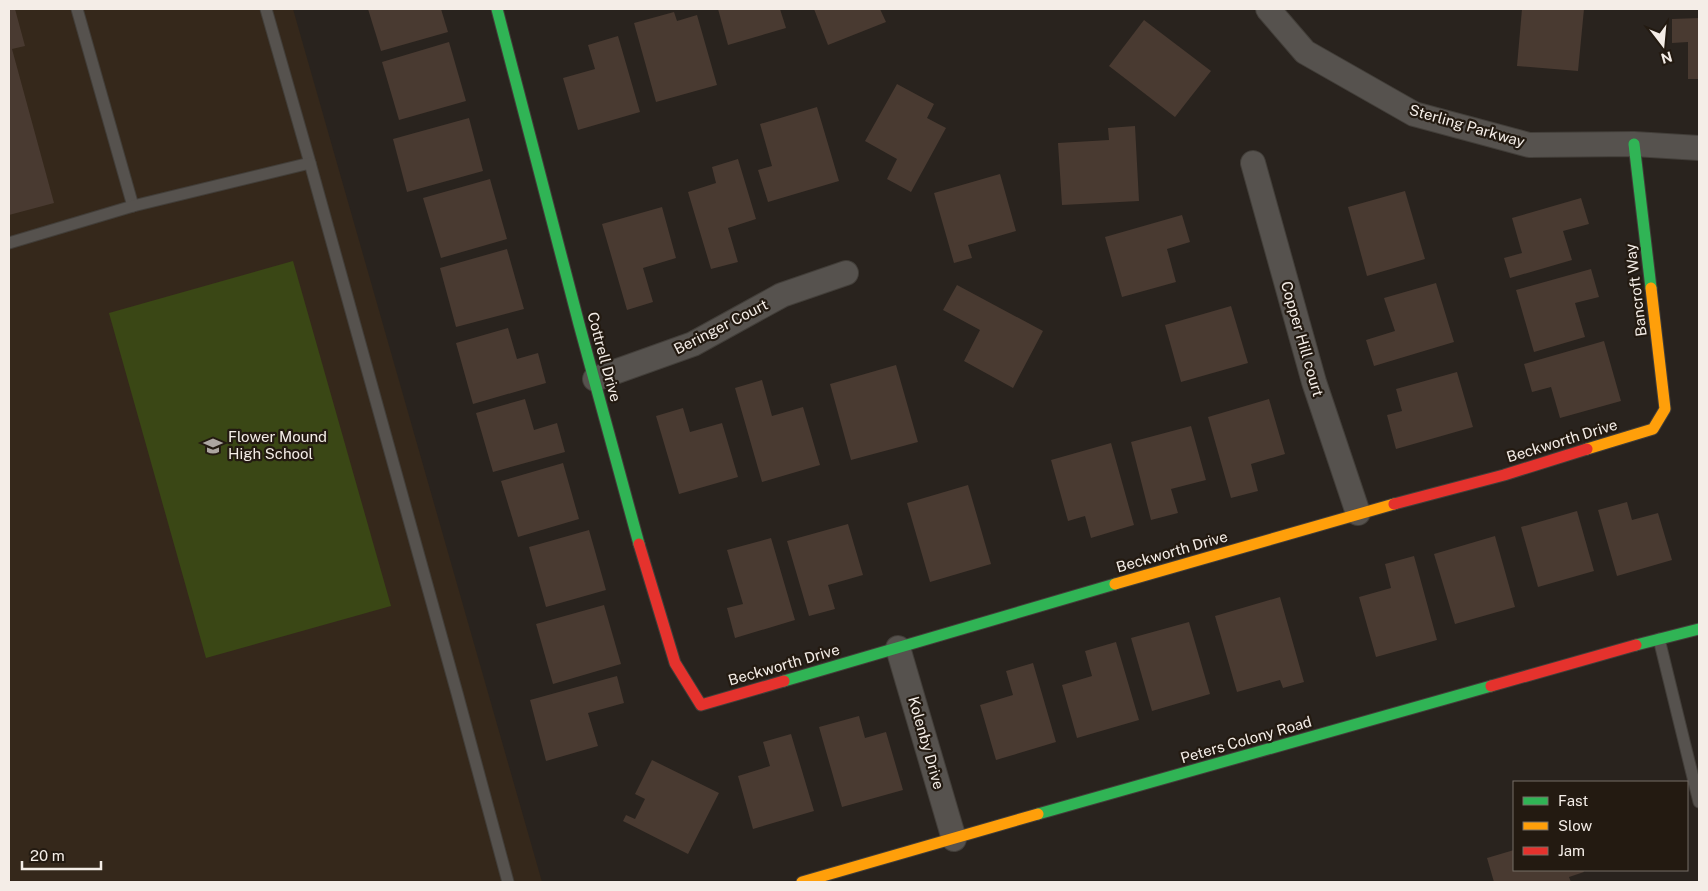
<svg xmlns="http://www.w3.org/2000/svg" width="1708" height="891" viewBox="0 0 1708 891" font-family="'Public Sans',sans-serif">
  <rect width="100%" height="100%" fill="#29231e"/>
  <!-- built -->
  <polygon fill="#35281b" points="9,9 293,9 542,882 9,882"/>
  <!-- green -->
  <polygon fill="#3a4715" points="293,261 391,606 206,658 109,313"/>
  <!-- building -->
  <g fill="#493a31">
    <polygon points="9,9 15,9 25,46 12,49 54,203 9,215"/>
    <polygon points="368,9 441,9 448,32 381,51"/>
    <polygon points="718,9 780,9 786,28 728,45"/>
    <polygon points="814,9 880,9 886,22 828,45"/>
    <polygon points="1522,9 1584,9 1578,71 1517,66"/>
    <polygon points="674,12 677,21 697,15 717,85 656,102 634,23"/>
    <polygon points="1699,18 1699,79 1688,79 1688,42 1672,43 1672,19"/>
    <polygon points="1144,20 1211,71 1175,117 1109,66"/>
    <polygon points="618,36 640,112 578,130 563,78 595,69 588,45"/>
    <polygon points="449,42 466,101 399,120 382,62"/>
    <polygon points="897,84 934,104 927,118 946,128 911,192 887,179 897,159 865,141"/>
    <polygon points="817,107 839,181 768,202 758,170 772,166 760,124"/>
    <polygon points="469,118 483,171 407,192 393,139"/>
    <polygon points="1135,126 1139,201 1062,205 1058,143 1109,140 1108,128"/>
    <polygon points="738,159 756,219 728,228 738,262 711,269 688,192 716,183 712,167"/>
    <polygon points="1000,174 1016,231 968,245 972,258 954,263 934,193"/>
    <polygon points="490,179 507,239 441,258 423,198"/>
    <polygon points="1405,191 1425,259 1367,276 1348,207"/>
    <polygon points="1581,198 1589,224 1563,231 1572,260 1510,278 1504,258 1522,253 1512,218"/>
    <polygon points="662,207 676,258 643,268 653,302 627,310 602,224"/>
    <polygon points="1182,215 1190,242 1167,249 1176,282 1122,297 1105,237"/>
    <polygon points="507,249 524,309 456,327 440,268"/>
    <polygon points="1591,269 1599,297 1575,303 1585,337 1534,352 1516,290"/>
    <polygon points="1436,283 1454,342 1374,366 1366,340 1395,331 1384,298"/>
    <polygon points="957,285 1043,331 1013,388 964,361 980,330 943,310"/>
    <polygon points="1231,306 1248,363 1181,382 1165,325"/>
    <polygon points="508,328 517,359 538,353 546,383 473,404 456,343"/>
    <polygon points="1604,341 1621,401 1560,418 1551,387 1532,392 1524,364"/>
    <polygon points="896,365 918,442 851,460 830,384"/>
    <polygon points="1457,372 1473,427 1396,449 1387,415 1402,411 1396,389"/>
    <polygon points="762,380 772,416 803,407 820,465 762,482 735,388"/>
    <polygon points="525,399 534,430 557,423 565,452 493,472 476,413"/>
    <polygon points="1269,399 1285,454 1251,464 1258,491 1231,498 1208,417"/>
    <polygon points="683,408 690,432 722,423 738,477 679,494 656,416"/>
    <polygon points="1191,426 1206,480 1171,489 1178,513 1151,520 1131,442"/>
    <polygon points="1111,443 1134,525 1091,538 1085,516 1068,521 1051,460"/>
    <polygon points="563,463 579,519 518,537 501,481"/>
    <polygon points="968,485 991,564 930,582 907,503"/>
    <polygon points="1627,502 1632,520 1658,513 1672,560 1617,576 1598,510"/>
    <polygon points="1577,511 1594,571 1538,587 1521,527"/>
    <polygon points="848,524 863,575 828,585 835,609 809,616 787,541"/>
    <polygon points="589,530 606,590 546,607 529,547"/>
    <polygon points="1495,536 1515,607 1455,624 1434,554"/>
    <polygon points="771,538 795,620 735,638 727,608 743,604 727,550"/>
    <polygon points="1414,556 1437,640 1376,657 1359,597 1391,588 1385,564"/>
    <polygon points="1280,597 1304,682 1283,688 1280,680 1237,692 1215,616"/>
    <polygon points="604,605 621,664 553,684 536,624"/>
    <polygon points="1189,622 1210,694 1152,711 1131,638"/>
    <polygon points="1116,642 1139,720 1077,738 1062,685 1092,676 1085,651"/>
    <polygon points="1033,663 1056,742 996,760 980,705 1013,695 1006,671"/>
    <polygon points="617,676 624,703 588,713 598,746 546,761 530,700"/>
    <polygon points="859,716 865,738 886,732 903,790 842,807 819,727"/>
    <polygon points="791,734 814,811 753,829 738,776 770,766 763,742"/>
    <polygon points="652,760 719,793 688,854 623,821 626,815 635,819 645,799 635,794"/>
    <polygon points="1514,850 1514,870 1583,870 1584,872 1569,877 1571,882 1494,882 1487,858"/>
  </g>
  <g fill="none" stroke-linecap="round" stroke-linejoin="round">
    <!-- lane casing -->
    <g stroke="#423e39" stroke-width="13">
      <g id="lane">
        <polyline points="77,9 133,206"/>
        <polyline points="266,9 310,163"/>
        <polyline points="9,243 133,206 310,163 457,693 508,882"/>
        <polyline points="1659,639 1699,802"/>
      </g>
    </g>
    <!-- street casing -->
    <g stroke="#423e39" stroke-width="26">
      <g id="street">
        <polyline points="1268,9 1305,52 1414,114 1529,145 1634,144 1699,148"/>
        <polyline points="1253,163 1314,382 1358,513"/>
        <polyline points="595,379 693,344 782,295 846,273"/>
        <polyline points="898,648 954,839"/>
      </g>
    </g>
    <!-- fast casing -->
    <g stroke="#423e39" stroke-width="13">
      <g id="fast">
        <polyline points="497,9 579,324 639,544"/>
        <polyline points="1634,144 1651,288"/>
        <polyline points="1636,645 1699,629"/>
        <polyline points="784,681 1115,584"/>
        <polyline points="1038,814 1491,686"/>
      </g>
    </g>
    <!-- slow casing -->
    <g stroke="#423e39" stroke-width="13">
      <g id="slow">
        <polyline points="1587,449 1653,429 1665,409 1651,288"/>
        <polyline points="1115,584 1394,504"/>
        <polyline points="802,882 1038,814"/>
      </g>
    </g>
    <!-- jam casing -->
    <g stroke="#423e39" stroke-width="13">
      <g id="jam">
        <polyline points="1394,504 1504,475 1587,449"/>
        <polyline points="639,544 675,663 701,705 784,681"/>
        <polyline points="1491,686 1636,645"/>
      </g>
    </g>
    <!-- lane -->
    <use href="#lane" stroke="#56524e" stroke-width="11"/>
    <!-- street -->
    <use href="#street" stroke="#56524e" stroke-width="24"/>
    <!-- fast -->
    <use href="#fast" stroke="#30b455" stroke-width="11"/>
    <!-- slow -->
    <use href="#slow" stroke="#ff9f0a" stroke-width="11"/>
    <!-- jam -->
    <use href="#jam" stroke="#e5322d" stroke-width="11"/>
  </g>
  <!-- icons -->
  <defs>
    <g id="school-bare" transform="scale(1.5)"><path d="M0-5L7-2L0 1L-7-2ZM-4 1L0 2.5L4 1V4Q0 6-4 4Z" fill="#ada6a1" stroke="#231a11" stroke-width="2.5" paint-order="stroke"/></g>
  </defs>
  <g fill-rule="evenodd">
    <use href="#school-bare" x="213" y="446"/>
  </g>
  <g text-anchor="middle" stroke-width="4.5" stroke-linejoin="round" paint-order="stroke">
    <!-- street labels -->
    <g font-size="15" fill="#f4ede7" stroke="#231a11">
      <text transform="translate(1467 126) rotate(16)" y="5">Sterling Parkway</text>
      <text transform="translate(1636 290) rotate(-97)" y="5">Bancroft Way</text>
      <text transform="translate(721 327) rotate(-27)" y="5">Beringer Court</text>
      <text transform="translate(1302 339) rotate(74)" y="5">Copper Hill court</text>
      <text transform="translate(604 357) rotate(75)" y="5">Cottrell Drive</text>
      <text transform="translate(1562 441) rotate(-17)" y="5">Beckworth Drive</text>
      <text transform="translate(1172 552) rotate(-16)" y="5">Beckworth Drive</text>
      <text transform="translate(784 665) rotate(-16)" y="5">Beckworth Drive</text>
      <text transform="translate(1246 740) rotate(-16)" y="5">Peters Colony Road</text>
      <text transform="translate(926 743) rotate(74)" y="5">Kolenby Drive</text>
    </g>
    <!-- poi labels -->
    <g font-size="15" fill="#f4ede7" stroke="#231a11" text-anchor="start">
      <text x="228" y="442">Flower Mound<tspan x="228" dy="17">High School</tspan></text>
    </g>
  </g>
  <!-- border -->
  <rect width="1708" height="891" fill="none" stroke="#f4ede7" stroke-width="20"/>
  <!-- legend -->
  <rect x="1513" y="781" width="175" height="90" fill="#231a11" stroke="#776e67"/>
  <rect x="1523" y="797" width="25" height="8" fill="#30b455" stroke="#776e67"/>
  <text x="1558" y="806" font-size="15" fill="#f4ede7">Fast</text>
  <rect x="1523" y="822" width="25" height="8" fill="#ff9f0a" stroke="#776e67"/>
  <text x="1558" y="831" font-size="15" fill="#f4ede7">Slow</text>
  <rect x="1523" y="847" width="25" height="8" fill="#e5322d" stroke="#776e67"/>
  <text x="1558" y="856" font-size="15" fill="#f4ede7">Jam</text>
  <!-- north arrow -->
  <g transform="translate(1663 45) rotate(164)" stroke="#231a11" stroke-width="4" paint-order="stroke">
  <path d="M0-4L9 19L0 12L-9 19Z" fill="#f4ede7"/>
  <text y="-8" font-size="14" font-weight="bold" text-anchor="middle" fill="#f4ede7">N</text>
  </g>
  <!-- scale -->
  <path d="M22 861v8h79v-8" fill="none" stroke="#f4ede7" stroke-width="2.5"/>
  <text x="30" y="861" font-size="15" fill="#f4ede7" stroke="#231a11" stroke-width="4" paint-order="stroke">20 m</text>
</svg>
